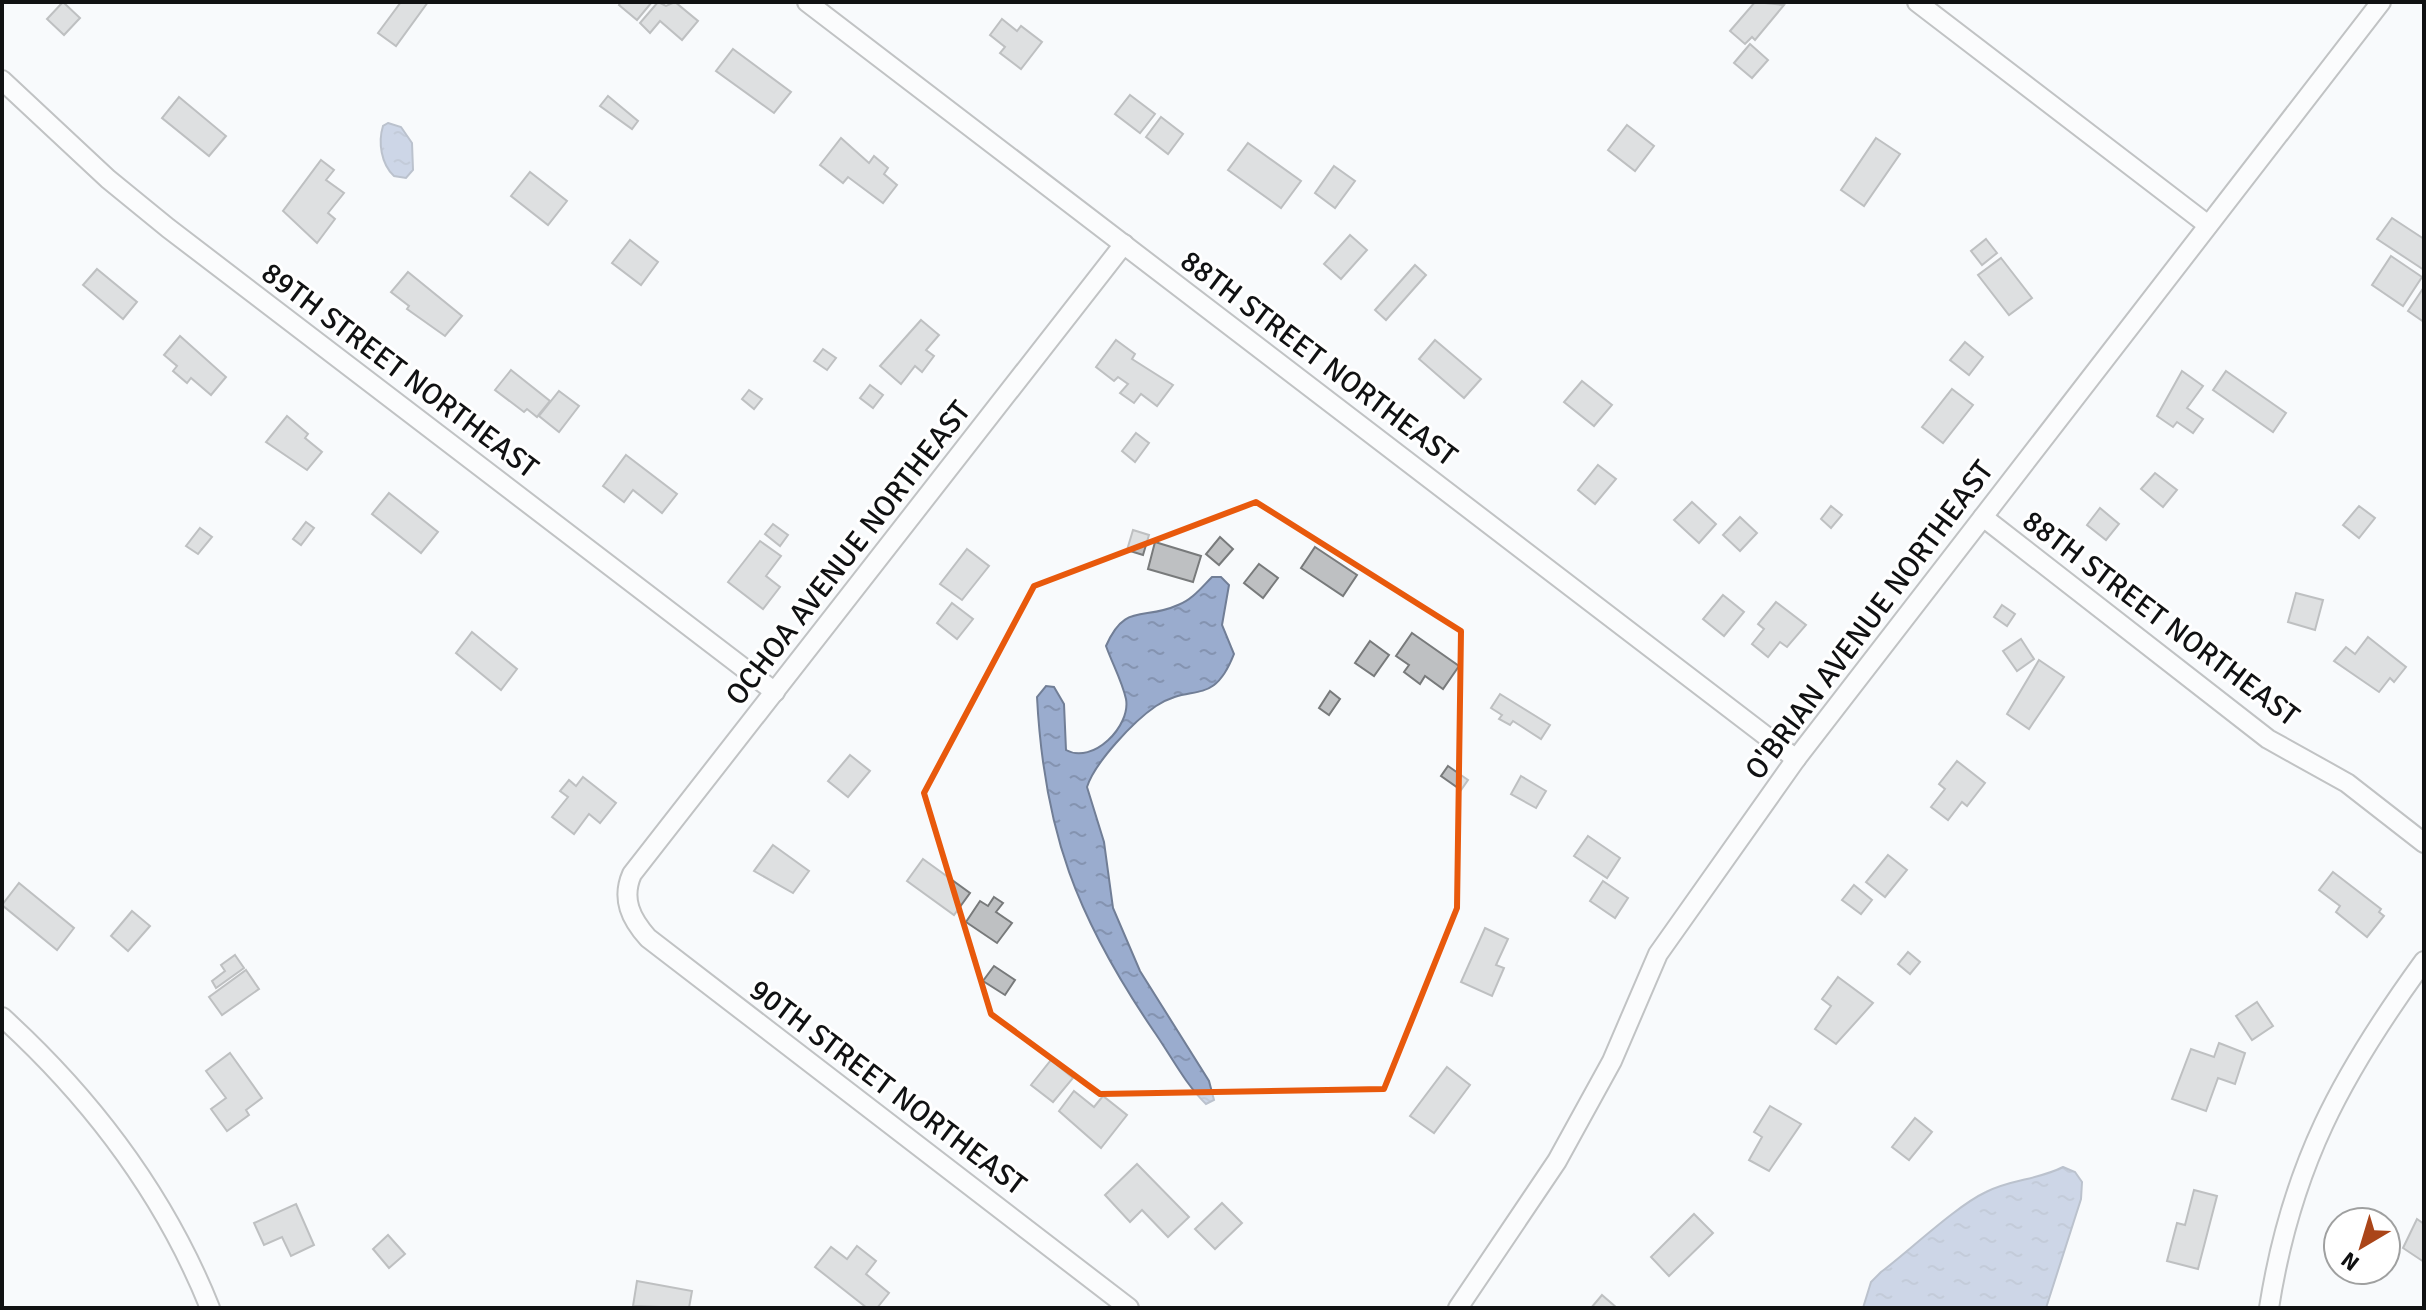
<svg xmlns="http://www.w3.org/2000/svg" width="2426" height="1310" viewBox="0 0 2426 1310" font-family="Signika,sans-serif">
  <defs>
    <pattern id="water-ripples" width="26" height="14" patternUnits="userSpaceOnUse" patternTransform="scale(2)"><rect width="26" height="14" fill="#9aacce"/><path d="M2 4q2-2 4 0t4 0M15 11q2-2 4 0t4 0" fill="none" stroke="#8493b0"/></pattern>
  </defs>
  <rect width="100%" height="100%" fill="#f8fafc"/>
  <!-- water -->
  <g fill="url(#water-ripples)" stroke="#717e96" stroke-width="2">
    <path d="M388,123l13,4 11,16 1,27 -7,8 -12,-2c-13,-12 -16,-34 -11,-50z"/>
    <path d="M1212,577h9l8,8 -7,40 12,29c-21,54 -42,28 -78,52 -22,15 -61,56 -69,81l17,55 9,66 27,63 69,110 5,19 -8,4c-21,-20 -36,-50 -53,-74 -76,-112 -109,-198 -116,-333l9,-11 8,1 10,17 2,46c27,15 65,-24 60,-51 -4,-18 -14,-36 -20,-53 19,-44 37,-25 72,-41 14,-5 24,-18 34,-28z"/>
    <path d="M2063,1167l12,5 7,10 -1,17 -35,109h-183l8,-26 10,-10c28,-21 75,-66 105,-80 25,-13 52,-12 77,-25z"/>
  </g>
  <!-- building -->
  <g fill="#bec0c2" stroke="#787a7b" stroke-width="2">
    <polygon points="63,2 80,18 64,35 47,19"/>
    <polygon points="401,2 428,2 396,46 378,33"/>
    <polygon points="621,2 652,2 637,20 619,5"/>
    <polygon points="658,2 666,6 675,2 698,21 682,40 660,21 650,33 640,23"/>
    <polygon points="1755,2 1784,5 1755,40 1752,37 1745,44 1730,31"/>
    <polygon points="1002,19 1017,31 1021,26 1042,42 1021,69 1000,53 1005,47 990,35"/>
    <polygon points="1750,44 1768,60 1752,78 1734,63"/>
    <polygon points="733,49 791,92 774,113 716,71"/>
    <polygon points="1130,95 1155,114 1140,133 1115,114"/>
    <polygon points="608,96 638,121 632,129 600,106"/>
    <polygon points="179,97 226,136 209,156 162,118"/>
    <polygon points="1161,117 1183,134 1168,154 1146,137"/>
    <polygon points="1627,125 1654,146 1635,171 1608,150"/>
    <polygon points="841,138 869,163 874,156 888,168 884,174 897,185 883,203 848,177 843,183 820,165"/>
    <polygon points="1876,138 1900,154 1864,206 1841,190"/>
    <polygon points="1248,143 1301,181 1281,208 1228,170"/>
    <polygon points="321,160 334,170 326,180 344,193 328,213 335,219 317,243 283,211"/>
    <polygon points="1334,166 1355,181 1335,208 1315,193"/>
    <polygon points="530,172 567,201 548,225 511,196"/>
    <polygon points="2392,218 2424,239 2424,270 2377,239"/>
    <polygon points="1350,235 1367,250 1341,279 1324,264"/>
    <polygon points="1986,239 1997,253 1982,265 1971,251"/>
    <polygon points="630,240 658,262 641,285 612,263"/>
    <polygon points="2391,256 2422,277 2403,306 2372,285"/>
    <polygon points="2001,258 2032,298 2009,315 1978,275"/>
    <polygon points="1415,265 1426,275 1386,320 1375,310"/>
    <polygon points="97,269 137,302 123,319 83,285"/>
    <polygon points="408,272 462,316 445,336 407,309 409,306 391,292"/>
    <polygon points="2424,287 2424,322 2408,311"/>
    <polygon points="921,320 939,335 926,350 934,356 922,372 915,366 901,384 880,366"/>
    <polygon points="180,336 226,377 211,395 191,378 187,383 173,371 177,366 164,355"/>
    <polygon points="1116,340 1135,354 1132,359 1173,385 1157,406 1141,394 1134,403 1120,393 1128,384 1118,377 1114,381 1096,367"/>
    <polygon points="1435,340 1481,379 1464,398 1419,359"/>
    <polygon points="1965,342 1983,357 1969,375 1950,360"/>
    <polygon points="823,349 836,358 827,370 814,361"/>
    <polygon points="511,370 550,401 537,417 527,409 524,412 495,390"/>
    <polygon points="2182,371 2203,386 2187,408 2203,419 2193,433 2177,422 2173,427 2157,416"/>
    <polygon points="2226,371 2286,413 2273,432 2213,390"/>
    <polygon points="1582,381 1612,405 1594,426 1564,402"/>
    <polygon points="870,385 883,395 873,408 860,398"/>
    <polygon points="1952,389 1973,405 1943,443 1922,427"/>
    <polygon points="749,390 762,399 754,409 742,399"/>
    <polygon points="559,391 579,406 559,432 539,416"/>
    <polygon points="287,416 308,434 305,438 322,452 307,470 266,442"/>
    <polygon points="1136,433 1149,443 1135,462 1122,451"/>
    <polygon points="626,455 677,494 662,513 633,490 624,502 603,486"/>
    <polygon points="1598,465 1616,479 1595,504 1578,490"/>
    <polygon points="2155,473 2177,490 2163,507 2141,489"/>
    <polygon points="389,493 438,532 421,553 372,514"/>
    <polygon points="1692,502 1716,524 1699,543 1674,520"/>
    <polygon points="1831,506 1842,515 1831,528 1821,519"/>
    <polygon points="2359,506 2375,518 2359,538 2343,525"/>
    <polygon points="2100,508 2119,524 2106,540 2087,525"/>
    <polygon points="1740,517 1757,533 1740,551 1723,535"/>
    <polygon points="306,522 314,528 301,545 293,539"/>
    <polygon points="773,524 788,535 780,546 765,534"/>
    <polygon points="200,528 212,537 198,554 186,546"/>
    <polygon points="1133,530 1149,535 1143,555 1127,550"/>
    <polygon points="1220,537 1233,549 1219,565 1206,554"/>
    <polygon points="760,541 781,556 766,576 780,587 763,609 728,582"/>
    <polygon points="1155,542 1201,556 1193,582 1148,569"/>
    <polygon points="1315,547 1357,575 1343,596 1301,568"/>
    <polygon points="967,549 989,566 962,600 940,584"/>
    <polygon points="1259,564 1278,578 1263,598 1244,583"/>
    <polygon points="2296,593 2323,600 2315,630 2288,622"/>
    <polygon points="1723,595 1744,612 1724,636 1703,619"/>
    <polygon points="1776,602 1806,625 1787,647 1780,642 1768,657 1752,644 1764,629 1758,624"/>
    <polygon points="952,603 973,619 957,639 937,623"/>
    <polygon points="2002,605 2015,614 2007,626 1994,617"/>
    <polygon points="472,632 517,669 501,690 456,653"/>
    <polygon points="1412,633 1459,666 1443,689 1425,676 1420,684 1404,672 1409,665 1396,656"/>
    <polygon points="2368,637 2406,667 2394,682 2390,678 2379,692 2334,661 2346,647 2355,654"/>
    <polygon points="2021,639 2034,659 2017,671 2003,651"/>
    <polygon points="1370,641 1389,655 1374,676 1355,663"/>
    <polygon points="2039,660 2064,677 2029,729 2007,714"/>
    <polygon points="1330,691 1340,699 1329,715 1319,708"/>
    <polygon points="1500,694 1550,725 1541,739 1513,721 1510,725 1499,719 1502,715 1491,708"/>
    <polygon points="850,755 870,771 848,797 828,781"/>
    <polygon points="1957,761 1985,783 1967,806 1962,802 1948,820 1931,807 1945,789 1939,784"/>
    <polygon points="1448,766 1468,780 1461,790 1441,776"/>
    <polygon points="1521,776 1546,791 1536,808 1511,794"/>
    <polygon points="583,777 616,803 600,823 589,814 574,834 552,817 568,797 560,791 569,780 576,786"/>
    <polygon points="1588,836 1620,858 1607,878 1574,856"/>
    <polygon points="773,845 809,871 793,893 754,871"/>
    <polygon points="1888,855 1907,870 1885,897 1866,882"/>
    <polygon points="923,859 970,893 954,915 907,881"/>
    <polygon points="2333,872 2381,909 2379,912 2384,916 2367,937 2336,912 2340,906 2319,890"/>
    <polygon points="1603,881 1628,898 1615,918 1590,901"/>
    <polygon points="19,883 74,928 57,950 2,905"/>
    <polygon points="1854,885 1872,900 1861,914 1842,900"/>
    <polygon points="994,897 1003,903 996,912 1012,923 997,943 966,922 980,901 988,906"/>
    <polygon points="132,911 150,926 128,951 111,936"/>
    <polygon points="1485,928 1508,939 1496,965 1504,968 1492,996 1461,982"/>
    <polygon points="1908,952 1920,962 1910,974 1898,964"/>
    <polygon points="235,955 244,968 216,988 212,981 225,971 221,965"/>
    <polygon points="994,966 1015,980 1005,995 983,981"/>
    <polygon points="246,970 259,989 222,1015 209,997"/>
    <polygon points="1838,977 1873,1003 1836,1044 1815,1029 1831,1006 1822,999"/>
    <polygon points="2257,1002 2273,1026 2252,1040 2236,1016"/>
    <polygon points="2219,1043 2245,1053 2235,1084 2218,1078 2206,1111 2172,1099 2191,1049 2214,1057"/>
    <polygon points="230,1053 262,1098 246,1110 249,1115 227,1131 211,1109 226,1098 206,1071"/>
    <polygon points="1051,1060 1073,1078 1053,1102 1031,1085"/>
    <polygon points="1447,1067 1470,1085 1434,1133 1410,1116"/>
    <polygon points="1074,1091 1094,1107 1103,1096 1127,1115 1101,1148 1059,1111"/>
    <polygon points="1770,1106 1801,1124 1769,1171 1749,1160 1762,1137 1754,1132"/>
    <polygon points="1915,1118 1932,1132 1909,1160 1892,1147"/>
    <polygon points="1137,1164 1189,1217 1168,1237 1142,1210 1130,1222 1105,1195"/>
    <polygon points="2194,1190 2217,1196 2198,1269 2167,1261 2177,1223 2185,1225"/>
    <polygon points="1222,1203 1242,1223 1215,1249 1195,1229"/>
    <polygon points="296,1204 314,1245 291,1256 282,1237 264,1245 254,1223"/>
    <polygon points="1694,1214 1713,1233 1669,1276 1651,1257"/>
    <polygon points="2417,1219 2424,1224 2424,1262 2403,1248"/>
    <polygon points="388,1235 405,1254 389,1268 373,1249"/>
    <polygon points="857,1246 876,1261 866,1274 889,1293 877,1308 867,1308 815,1267 831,1247 847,1259"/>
    <polygon points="637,1281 692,1291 689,1308 633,1306"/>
    <polygon points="1602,1295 1617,1308 1591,1308"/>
  </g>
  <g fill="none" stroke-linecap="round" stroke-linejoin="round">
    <!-- minor casing -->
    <g stroke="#7e8081" stroke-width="22">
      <g id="minor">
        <polyline points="807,2 1796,759"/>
        <polyline points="1917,2 2208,225"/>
        <polyline points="2,80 108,179 168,228 775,692"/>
        <path d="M1124,244l-492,630c-11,25 -1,45 16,64l481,370"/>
        <polyline points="1983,517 2268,739 2347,783 2424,843"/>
        <path d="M2,1017c89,81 163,179 208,291"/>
        <polyline points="1458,1308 1557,1161 1612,1061 1658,954 1796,759 2381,2"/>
        <path d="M2269,1308c22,-141 72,-233 155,-347"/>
      </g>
    </g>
    <!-- minor -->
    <use href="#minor" stroke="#fff" stroke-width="18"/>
  </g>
  <!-- marked area -->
  <path d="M0 0H2426V1310H0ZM1256,502l205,129 -4,277 -73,181 -284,5 -109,-80 -67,-221 110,-207z" fill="#f8fafc" fill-opacity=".55" fill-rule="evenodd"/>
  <path fill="none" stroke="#e8590c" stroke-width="6" stroke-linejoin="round" d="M1256,502l205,129 -4,277 -73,181 -284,5 -109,-80 -67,-221 110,-207z"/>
  <g text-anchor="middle" stroke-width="6" stroke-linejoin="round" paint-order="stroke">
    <!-- street labels -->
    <g font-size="30" fill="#101112" stroke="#fff">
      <text transform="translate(1319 358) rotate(37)" y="10">88TH STREET NORTHEAST</text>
      <text transform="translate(400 370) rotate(37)" y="10">89TH STREET NORTHEAST</text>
      <text transform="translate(848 553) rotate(-52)" y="10">OCHOA AVENUE NORTHEAST</text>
      <text transform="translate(2161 618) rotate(37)" y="10">88TH STREET NORTHEAST</text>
      <text transform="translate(1869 620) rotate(-53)" y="10">O'BRIAN AVENUE NORTHEAST</text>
      <text transform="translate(888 1087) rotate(37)" y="10">90TH STREET NORTHEAST</text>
    </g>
  </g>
  <!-- border -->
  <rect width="2426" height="1310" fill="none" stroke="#101112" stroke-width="8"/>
  <!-- north arrow -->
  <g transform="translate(2362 1246) rotate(218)"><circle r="38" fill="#ffffff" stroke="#9fa0a0" stroke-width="2"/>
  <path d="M0-6L14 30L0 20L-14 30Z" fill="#aa4519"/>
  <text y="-12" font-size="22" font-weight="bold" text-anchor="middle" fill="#101112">N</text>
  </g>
</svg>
